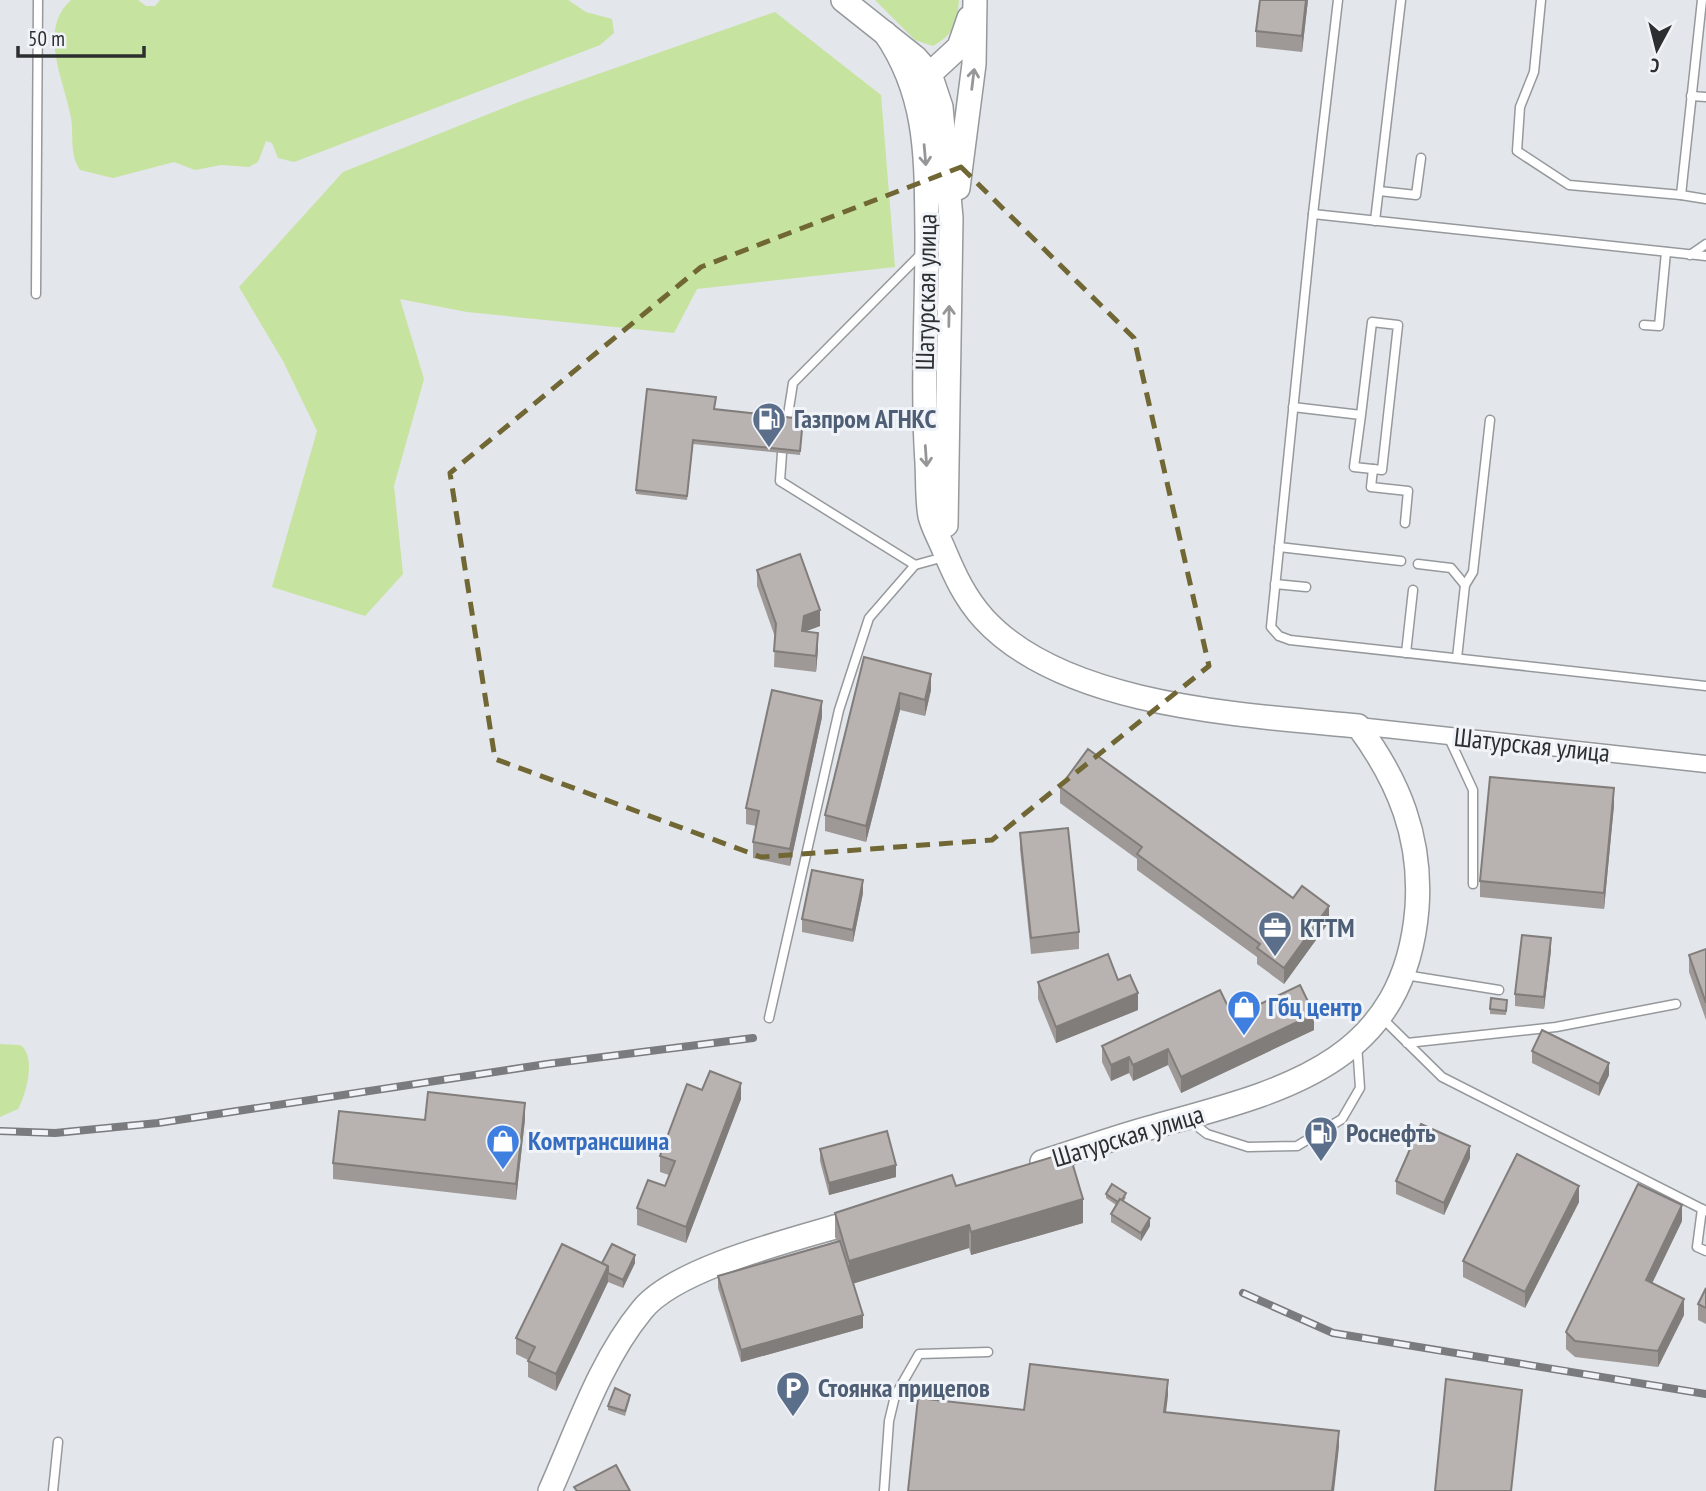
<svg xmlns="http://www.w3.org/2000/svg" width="1706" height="1491" viewBox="0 0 1706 1491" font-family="'PT Sans Narrow',sans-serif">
  <rect width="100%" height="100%" fill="#e3e6ea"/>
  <!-- green -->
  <g fill="#c6e39f">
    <path d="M71,0h67l8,6h9l5,-6h408l18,12 26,7 2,14 -14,12 -306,117 -16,-4 -6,-15 -6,-2 -8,21 -9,5 -28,-2 -26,5 -21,-8 -61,16 -33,-8c-11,-18 -6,-33 -9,-52 -6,-36 -34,-88 0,-118z"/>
    <path d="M875,0h84c-2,23 -5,34 -26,46l-18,-6z"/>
    <polygon points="775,12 881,95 895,267 697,289 674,333 467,312 400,299 424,379 394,486 403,574 365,616 272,587 317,431 283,361 239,287 343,172 524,100"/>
    <path d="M0,1044l20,1c17,11 6,49 -2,64l-18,8z"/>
  </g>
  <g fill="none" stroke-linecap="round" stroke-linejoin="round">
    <!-- service casing -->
    <g stroke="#96999c" stroke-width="11">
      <g id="service">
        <polyline points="1338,0 1313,214 1271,627 1279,636 1290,640 1706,686"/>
        <polyline points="1541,0 1534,72 1520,107 1517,151 1569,185 1681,195 1702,0"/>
        <polyline points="1691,96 1706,97"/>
        <polyline points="1379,191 1416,195 1421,158"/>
        <polyline points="1681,195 1706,199"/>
        <polyline points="1313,214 1706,256"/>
        <polyline points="1375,221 1401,0"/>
        <polyline points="1690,255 1706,244"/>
        <polyline points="36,294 38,0"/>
        <polyline points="1644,325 1659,326 1666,252"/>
        <polyline points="1293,407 1361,415 1354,467 1382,470 1398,325 1372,322 1361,415"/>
        <polyline points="787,421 793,383 922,253"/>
        <polyline points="782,453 780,481 915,565 944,557"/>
        <polyline points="1373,469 1371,487 1408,491 1405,523"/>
        <polyline points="1279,547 1401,561"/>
        <polyline points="1418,564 1451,568 1465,585"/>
        <polyline points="1275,584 1306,587"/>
        <polyline points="1406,653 1413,590"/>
        <polyline points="1457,658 1465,585 1473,572 1490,420"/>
        <polyline points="1448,736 1473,790 1473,884"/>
        <polyline points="1405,975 1499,990"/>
        <polyline points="1381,1017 1442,1077 1706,1211"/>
        <polyline points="769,1018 839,710 869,618 915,565"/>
        <polyline points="1407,1043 1556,1027 1676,1004"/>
        <polyline points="1189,1120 1207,1134 1248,1147 1297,1146 1342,1119 1360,1088 1357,1044"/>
        <polyline points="1702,1209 1697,1247 1706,1251"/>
        <polyline points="53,1491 58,1442"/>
        <polyline points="884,1491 889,1421 895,1396 919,1354 988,1352"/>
      </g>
    </g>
    <!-- minor casing -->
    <g stroke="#96999c" stroke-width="19">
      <polyline id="minor" points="1358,726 1706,764"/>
    </g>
    <!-- secondary casing -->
    <g stroke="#96999c" stroke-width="26">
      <g id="secondary">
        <polyline points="843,0 916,58 930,74 941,107 951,218 946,525"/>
        <path d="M885,33c44,64 41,128 42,203 0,76 -5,152 0,227 1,17 0,37 3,53 3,12 10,24 14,34 11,26 21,48 40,69 81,88 261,96 374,107 41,55 64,112 59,182 -13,160 -140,184 -268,220 -36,10 -72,23 -107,34"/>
        <polyline points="920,83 959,47 969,18"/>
        <polyline points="958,188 974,64 975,0"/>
        <path d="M550,1491c27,-60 50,-130 92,-181 36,-45 164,-73 220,-91"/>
      </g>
    </g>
    <!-- service -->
    <use href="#service" stroke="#fff" stroke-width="8"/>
    <!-- minor -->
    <use href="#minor" stroke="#fff" stroke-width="16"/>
    <!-- secondary -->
    <use href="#secondary" stroke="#fff" stroke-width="23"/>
    <!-- rail casing -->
    <g stroke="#797b7e" stroke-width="8">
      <g id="rail">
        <polyline points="0,1131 55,1133 158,1123 547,1064 753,1038"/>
        <polyline points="1243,1293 1333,1333 1706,1394"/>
      </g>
    </g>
    <!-- rail -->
    <use href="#rail" stroke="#f0f3f8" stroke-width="5" stroke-dasharray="16" stroke-linecap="butt"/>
  </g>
  <!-- wall -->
  <g fill="#9e9997">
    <polygon points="1308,0 1302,52 1256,47 1256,31"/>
    <polygon points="715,409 803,419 800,455 693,444 687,500 636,494 636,490"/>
    <polygon points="757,570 820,626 806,631 818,649 816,672 774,667 775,637 757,586"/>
    <polygon points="864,657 931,690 925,716 900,710 866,842 825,831 825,815"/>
    <polygon points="822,717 790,866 753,858 753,842 756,826 746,824 746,808"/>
    <polygon points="1060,787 1293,898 1329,922 1284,984 1257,964 1257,957 1137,870 1137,859 1060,803"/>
    <polygon points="1614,805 1604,909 1480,897 1480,881"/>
    <polygon points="1020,833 1079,932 1079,949 1031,954 1020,849"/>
    <polygon points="863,893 853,942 802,932 802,919"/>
    <polygon points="1706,949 1706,1020 1689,972 1689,955"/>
    <polygon points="1551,950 1544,1009 1515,1006 1515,994"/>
    <polygon points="1118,980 1138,1010 1056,1043 1038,999 1038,982"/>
    <polygon points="1507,1004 1506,1015 1490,1014 1490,1009"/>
    <polygon points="1233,1017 1314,1030 1181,1093 1168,1065 1133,1081 1129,1073 1111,1081 1102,1062 1102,1046"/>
    <polygon points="1532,1051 1609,1075 1599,1096 1532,1063"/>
    <polygon points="702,1090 741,1099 686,1243 637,1225 637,1208 665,1186 669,1175 660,1172 660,1156"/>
    <polygon points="525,1119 516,1200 333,1179 333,1163 425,1120"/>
    <polygon points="820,1149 896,1177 829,1195 820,1161"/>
    <polygon points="1470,1158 1444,1215 1396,1194 1396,1181"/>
    <polygon points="956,1186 1083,1223 971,1255 969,1248 853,1283 863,1328 741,1362 718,1288 718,1276 837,1241 835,1237 835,1213"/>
    <polygon points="1106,1194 1126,1197 1124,1201 1150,1226 1141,1241 1111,1222 1111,1214 1116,1205 1106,1198"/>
    <polygon points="1579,1202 1525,1308 1463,1277 1463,1261"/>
    <polygon points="1682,1221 1652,1283 1684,1315 1658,1367 1575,1357 1566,1349 1566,1332"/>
    <polygon points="602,1263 635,1263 623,1288 608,1282 556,1391 528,1377 528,1360 516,1354 516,1338"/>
    <polygon points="1706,1288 1706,1324 1698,1320 1698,1304"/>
    <polygon points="630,1399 625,1416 608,1410 608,1406"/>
  </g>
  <!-- shaded-wall -->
  <g fill="#817d7b">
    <polygon points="1306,0 1308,0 1302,52 1302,36"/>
    <polygon points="820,610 820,626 804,632 802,631 804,616"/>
    <polygon points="818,633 818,649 816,672 816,656"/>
    <polygon points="931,674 931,690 925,716 925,700"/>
    <polygon points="900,693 900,710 866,842 866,826"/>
    <polygon points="822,701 822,717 790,866 790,849"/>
    <polygon points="1614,788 1614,805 1604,909 1604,893"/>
    <polygon points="863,880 863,893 853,942 853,930"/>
    <polygon points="1329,906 1329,922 1284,984 1284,968"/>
    <polygon points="1551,938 1551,950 1544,1009 1544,997"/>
    <polygon points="1138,993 1138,1010 1056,1043 1056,1027"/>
    <polygon points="1314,1014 1314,1030 1181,1093 1181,1077"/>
    <polygon points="1168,1049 1168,1065 1133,1081 1133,1065"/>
    <polygon points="1129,1057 1129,1073 1111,1081 1111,1065"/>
    <polygon points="1609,1063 1609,1075 1599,1096 1599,1084"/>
    <polygon points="741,1083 741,1099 686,1243 686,1227"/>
    <polygon points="525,1103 525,1119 516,1200 516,1184"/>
    <polygon points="1470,1146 1470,1158 1444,1215 1444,1203"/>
    <polygon points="896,1165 896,1177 829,1195 829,1183"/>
    <polygon points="1579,1186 1579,1202 1525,1308 1525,1292"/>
    <polygon points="1083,1199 1083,1223 971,1255 971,1232"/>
    <polygon points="1682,1205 1682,1221 1646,1296 1646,1280"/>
    <polygon points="1150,1218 1150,1226 1141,1241 1141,1233"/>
    <polygon points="969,1225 969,1248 849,1285 849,1261"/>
    <polygon points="635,1255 635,1263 623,1288 623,1280"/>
    <polygon points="608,1266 608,1282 556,1391 556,1374"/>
    <polygon points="1684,1299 1684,1315 1658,1367 1658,1351"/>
    <polygon points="863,1315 863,1328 741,1362 741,1350"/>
    <polygon points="1168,1380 1168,1396 1164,1428 1164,1412"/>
    <polygon points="1339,1431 1339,1447 1334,1491 1332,1491"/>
  </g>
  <!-- building -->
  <g fill="#b8b2b0" stroke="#817d7b" stroke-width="2">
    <polygon points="1260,0 1306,0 1302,36 1256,31"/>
    <polygon points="647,389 716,397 714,409 803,419 800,451 693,440 687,496 636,490"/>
    <polygon points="800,554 820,610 804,616 802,631 818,633 816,656 774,651 776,624 757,570"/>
    <polygon points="864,657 931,674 925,700 900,693 866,826 825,815"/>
    <polygon points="772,690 822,701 790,849 753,842 759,811 746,808"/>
    <polygon points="1088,749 1293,898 1302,886 1329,906 1284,968 1257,948 1260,944 1137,854 1142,847 1060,787"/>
    <polygon points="1490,777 1614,788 1604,893 1480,881"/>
    <polygon points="1068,828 1079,932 1031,938 1020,833"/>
    <polygon points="812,870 863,880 853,930 802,919"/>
    <polygon points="1522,935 1551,938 1544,997 1515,994"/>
    <polygon points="1706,949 1706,1003 1689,955"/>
    <polygon points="1108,954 1118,980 1130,975 1138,993 1056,1027 1038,982"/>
    <polygon points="1300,985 1314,1014 1181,1077 1168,1049 1133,1065 1129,1057 1111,1065 1102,1046 1220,990 1233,1017"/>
    <polygon points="1491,998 1507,1000 1506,1011 1490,1009"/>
    <polygon points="1542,1030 1609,1063 1599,1084 1532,1051"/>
    <polygon points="710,1071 741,1083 686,1227 637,1208 648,1180 665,1186 675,1161 660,1156 687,1084 702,1090"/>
    <polygon points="428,1092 525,1103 516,1184 333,1163 339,1111 425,1120"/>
    <polygon points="1421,1124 1470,1146 1444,1203 1396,1181"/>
    <polygon points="887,1131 896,1165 829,1183 820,1149"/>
    <polygon points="1069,1152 1083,1199 971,1232 969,1225 849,1261 835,1213 952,1175 956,1186"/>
    <polygon points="1517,1154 1579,1186 1525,1292 1463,1261"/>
    <polygon points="1112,1184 1126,1193 1122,1200 1120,1199 1118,1202 1106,1194"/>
    <polygon points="1638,1184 1682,1205 1646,1280 1684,1299 1658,1351 1575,1341 1566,1332"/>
    <polygon points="1120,1199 1150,1218 1141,1233 1111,1214"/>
    <polygon points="840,1241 863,1315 741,1350 718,1276"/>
    <polygon points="562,1244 608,1266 556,1374 528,1361 535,1347 516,1338"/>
    <polygon points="612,1244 635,1255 623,1280 608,1273 608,1266 602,1263"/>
    <polygon points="1706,1288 1706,1308 1698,1304"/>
    <polygon points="1030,1364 1168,1380 1164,1412 1339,1431 1332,1491 908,1491 918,1398 1024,1410"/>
    <polygon points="1446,1379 1522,1390 1511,1491 1435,1491"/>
    <polygon points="615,1388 630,1395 625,1411 608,1406"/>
    <polygon points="616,1465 630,1491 577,1491 574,1487"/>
  </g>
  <!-- one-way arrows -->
  <defs><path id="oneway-shaft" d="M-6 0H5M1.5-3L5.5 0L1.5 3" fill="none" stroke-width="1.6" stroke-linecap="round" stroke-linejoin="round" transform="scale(1.75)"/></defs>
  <g stroke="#969698">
    <use href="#oneway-shaft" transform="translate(973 79) rotate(-83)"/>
    <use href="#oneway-shaft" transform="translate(925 155) rotate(85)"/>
    <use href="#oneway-shaft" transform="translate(949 316) rotate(-89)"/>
    <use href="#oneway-shaft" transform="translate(926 456) rotate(86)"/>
  </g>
  <!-- marked area -->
  <path fill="none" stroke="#716734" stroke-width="5" stroke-dasharray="14 9" stroke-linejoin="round" d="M961,167l173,171 75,328 -217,174 -231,17 -266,-98 -45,-286 251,-206z"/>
  <!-- icons -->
  <defs>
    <g id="fuel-pin" transform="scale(1.75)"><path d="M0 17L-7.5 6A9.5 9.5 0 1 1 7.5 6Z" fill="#5c6f8a" stroke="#f0f3f8"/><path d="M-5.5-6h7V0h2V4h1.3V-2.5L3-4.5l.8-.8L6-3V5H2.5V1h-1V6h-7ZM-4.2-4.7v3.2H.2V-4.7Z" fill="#fff"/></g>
    <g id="office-pin" transform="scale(1.75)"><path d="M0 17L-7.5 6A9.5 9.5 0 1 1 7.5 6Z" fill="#5c6f8a" stroke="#f0f3f8"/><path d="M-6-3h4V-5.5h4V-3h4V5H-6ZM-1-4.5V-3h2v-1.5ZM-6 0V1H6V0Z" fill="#fff"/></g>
    <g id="shop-pin" transform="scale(1.75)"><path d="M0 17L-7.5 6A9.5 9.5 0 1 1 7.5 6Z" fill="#3f7fe0" stroke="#f0f3f8"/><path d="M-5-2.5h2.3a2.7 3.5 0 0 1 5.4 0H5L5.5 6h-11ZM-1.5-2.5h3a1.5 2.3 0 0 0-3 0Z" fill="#fff"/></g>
    <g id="parking-pin" transform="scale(1.75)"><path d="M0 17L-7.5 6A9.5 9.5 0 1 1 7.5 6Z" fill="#5c6f8a" stroke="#f0f3f8"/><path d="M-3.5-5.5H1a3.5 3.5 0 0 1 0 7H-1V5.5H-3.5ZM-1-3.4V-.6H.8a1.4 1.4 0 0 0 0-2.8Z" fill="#fff"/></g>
  </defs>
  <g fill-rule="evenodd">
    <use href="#fuel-pin" x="769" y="419"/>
    <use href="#office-pin" x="1275" y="928"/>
    <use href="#shop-pin" x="1244" y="1007"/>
    <use href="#fuel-pin" x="1321" y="1133"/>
    <use href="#shop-pin" x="503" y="1141"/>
    <use href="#parking-pin" x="793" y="1388"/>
  </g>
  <g text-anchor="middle" stroke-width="6" stroke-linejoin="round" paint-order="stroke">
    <!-- street labels -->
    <g font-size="26" fill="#2d2e30" stroke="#f0f3f8">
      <text transform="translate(926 292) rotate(-89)" y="9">Шатурская улица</text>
      <text transform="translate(1532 745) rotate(6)" y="9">Шатурская улица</text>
      <text transform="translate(1128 1136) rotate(-17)" y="9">Шатурская улица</text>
    </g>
    <!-- service labels -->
    <g font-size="26" font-weight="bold" fill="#4e5e75" stroke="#f0f3f8" text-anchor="start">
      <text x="794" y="428">Газпром АГНКС</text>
      <text x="1300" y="937">КТТМ</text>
      <text x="1346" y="1142">Роснефть</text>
      <text x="818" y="1397">Стоянка прицепов</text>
    </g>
    <!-- shop labels -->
    <g font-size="26" font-weight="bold" fill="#366cbe" stroke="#f0f3f8" text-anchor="start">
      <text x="1268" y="1016">Гбц центр</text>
      <text x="528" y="1150">Комтрансшина</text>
    </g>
  </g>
  <!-- north arrow -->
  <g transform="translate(1657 49) rotate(187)" stroke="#f0f3f8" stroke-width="5" paint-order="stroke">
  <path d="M0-5L12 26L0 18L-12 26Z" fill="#2d2e30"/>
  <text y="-10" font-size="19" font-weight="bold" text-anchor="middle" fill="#2d2e30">С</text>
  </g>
  <!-- scale -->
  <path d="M18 46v10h126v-10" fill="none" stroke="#2d2e30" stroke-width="3.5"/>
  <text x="28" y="46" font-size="21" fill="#2d2e30" stroke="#f0f3f8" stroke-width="5" paint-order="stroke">50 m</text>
</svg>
